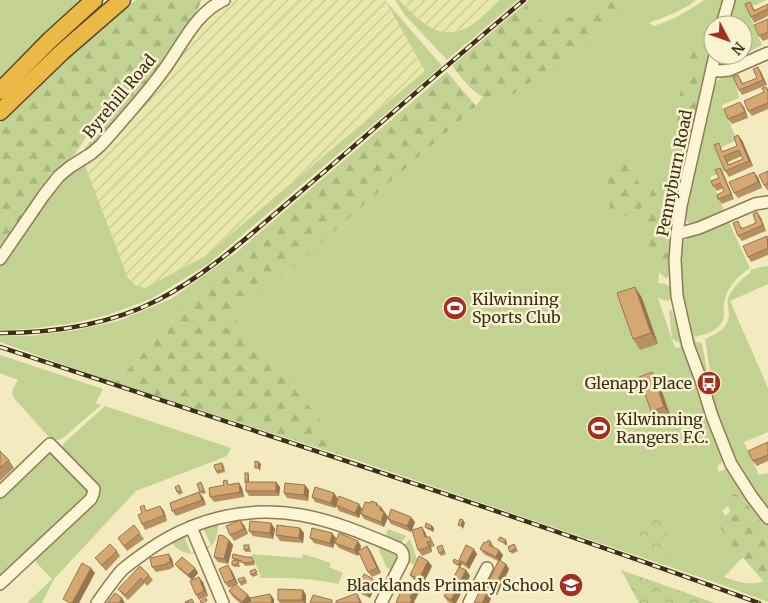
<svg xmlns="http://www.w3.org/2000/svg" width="768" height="603" viewBox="0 0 768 603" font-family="Merriweather,serif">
  <defs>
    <pattern id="farmland-furrows" width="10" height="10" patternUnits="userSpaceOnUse" patternTransform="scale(1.25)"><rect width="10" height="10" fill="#e9e8ac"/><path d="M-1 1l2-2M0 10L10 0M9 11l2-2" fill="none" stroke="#c9c793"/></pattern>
    <pattern id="forest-firs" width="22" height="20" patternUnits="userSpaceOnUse" patternTransform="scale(1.25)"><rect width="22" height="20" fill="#c2d292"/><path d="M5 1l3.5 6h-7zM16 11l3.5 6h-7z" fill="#a8b57d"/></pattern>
    <pattern id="park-crowns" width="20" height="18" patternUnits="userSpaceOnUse" patternTransform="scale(1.25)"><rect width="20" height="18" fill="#c2d292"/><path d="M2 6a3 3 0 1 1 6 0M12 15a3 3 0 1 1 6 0" fill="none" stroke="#a8b57d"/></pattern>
  </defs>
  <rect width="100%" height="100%" fill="#f3eabf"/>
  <!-- farmland -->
  <g fill="url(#farmland-furrows)">
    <polygon points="234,0 385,0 425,71 205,256 145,288 135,285 128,278 84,163 190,37 218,7"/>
    <polygon points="399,0 500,0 473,23 460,31 446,33 434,30 414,16"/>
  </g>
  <!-- green -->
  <g fill="#c2d292">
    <polygon points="0,0 84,0 0,83"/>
    <polygon points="385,0 442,66 208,264 151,299 108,315 74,323 29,329 0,330 0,265 57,184 84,163 128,278 135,285 145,288 205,256 425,71"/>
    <path d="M395,0h4c21,22 43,45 74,24 9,-7 18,-16 27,-24h18l-71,60 -43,-46z"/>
    <polygon points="529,0 611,0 595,3 588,10 565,19 546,22 532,17 526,3"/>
    <path d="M634,0h62c-13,11 -32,17 -47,23l5,3 21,-8 22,-13 7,-5h19l-6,25h-4v2h-7l-11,13 -24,120 -13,123 7,1 6,3 -1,13 -3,1 -9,-3 17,50 6,-1 -2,-5h-2l-5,-4 -3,-27 3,-1 28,85 23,63v4l-6,4 2,6 6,-3 4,1 29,44 10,11v5l-28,-34 -5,-2 -6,11 -7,6 29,38 -27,28c17,6 26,9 44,3v22l-51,-19 -364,-124 -117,-141 240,-212 7,-9 10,2 21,-5 108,-79z"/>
    <path d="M733,0h33l-19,9 15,36 -17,9 2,5c-11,4 -20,10 -26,-4h22v-30h-16z"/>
    <path d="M741,69l-6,12 4,17 -17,7 15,35 -21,10 9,21 -15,6 15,36 -33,12c-6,-3 -7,-7 -8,-13l30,-127c6,-9 17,-12 27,-16z"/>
    <path d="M728,220l22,48c-11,7 -22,18 -25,31 -2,5 -1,10 -1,16 -1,15 -17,19 -30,22l2,5h3l3,2 5,27 -3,1 -8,-19 -12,-41 -5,-43 2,-25 9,-8z"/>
    <polygon points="237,252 115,383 0,342 0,335 29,336 72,331 118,321 171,299"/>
    <path d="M768,266v18l-38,17 38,87v44l-24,10 15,33 8,-2 1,1v34l-2,-1 -26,-37 -27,-65 -5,-21h2l-1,-7h2l-6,-38c12,-6 23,-10 24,-24 0,-6 -2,-11 -1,-16 3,-11 15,-21 23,-27l-1,-2 11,-3z"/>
    <path d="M0,355l103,34 -7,14 5,2 -38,33c-5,3 -9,2 -14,-1l-35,-39c-4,-7 0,-11 4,-18l-18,-7z"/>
    <polygon points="105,406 231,448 227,456 136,491 54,579 42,603 27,603 52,579 32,558 93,500 61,448 64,443"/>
    <polygon points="50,453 54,454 90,489 90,493 0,580 0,498 45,455"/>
    <path d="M218,524c0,10 -2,20 -11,25l-1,-2 5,-2 -7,-15 -5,1v-1z"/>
    <polygon points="388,529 407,536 399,544 385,537"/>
    <path d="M187,535h2l-4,3 6,15 5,-2 1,2c-11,3 -20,-3 -26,-11z"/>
    <polygon points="410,539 417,559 414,565 407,561 402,547"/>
    <polygon points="381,546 397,554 397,558 391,570 387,568 379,550"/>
    <path d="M252,554l50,4 1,-4 28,9 -2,4 14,6 -5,11c-26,-6 -51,-6 -77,-6z"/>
  </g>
  <!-- forest -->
  <g fill="url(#forest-firs)">
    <path d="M136,0h66c-25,55 -71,104 -110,150l-11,4 10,-14 7,-14 -6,-4 -7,17 -11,16 -18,19 -24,29 -32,48v-128l66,-65z"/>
    <path d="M611,0h23l-12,15 -108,79c-6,2 -13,5 -19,5 -19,1 -32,-20 -43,-33l74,-63 6,14 14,5 19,-3 23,-9 7,-7z"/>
    <path d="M706,27h7v14l-33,148 -9,83 -3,5 -2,1c-12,-7 -22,-35 -22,-49 0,-6 3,-13 3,-19 2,-13 5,-36 24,-22l2,-7 -1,-20 9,-74 7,-33 11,-22z"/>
    <polygon points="447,72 476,106 236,318 353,459 115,383 237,252"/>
    <path d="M624,158l7,2c2,3 4,5 5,8 3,11 -3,10 7,19l-1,21 -7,7 -8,1 -8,-1 -9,-7 -3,-12v-25l3,-7 4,-3z"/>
    <polygon points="735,494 740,496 768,530 768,580 764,582 731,544 719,526 719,521 730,512 727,502 732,499 731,496"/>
  </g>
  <!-- park -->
  <g fill="url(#park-crowns)">
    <polygon points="660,518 676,557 641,546 635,530"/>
    <polygon points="621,570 715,603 639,603"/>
  </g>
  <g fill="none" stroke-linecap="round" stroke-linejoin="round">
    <!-- minor casing -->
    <g stroke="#8e7b55" stroke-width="14">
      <g id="minor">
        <polyline points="722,25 729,0"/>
        <polyline points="715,55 681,206 677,234 675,260 677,296 688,345 701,380 712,416 731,464 752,497 768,518"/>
        <polyline points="712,70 720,71 729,70 768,53"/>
        <polyline points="677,234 699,228 755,204 768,202"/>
        <path d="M0,259l44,-64 15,-19 11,-9 22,-14 9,-8c21,-24 43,-48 62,-74 19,-25 31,-57 61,-71"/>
        <polyline points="0,492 50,444 94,489 93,494 91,499 0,584"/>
        <polyline points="191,527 223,603"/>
        <path d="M97,603c8,-11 16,-23 25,-33 7,-6 14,-11 21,-16 46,-34 102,-49 158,-39 34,6 66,20 97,33 5,3 6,6 5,12l-22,43"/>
        <polyline points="469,603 487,568"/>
      </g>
    </g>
    <!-- highway casing -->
    <g stroke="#5b482a" stroke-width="19">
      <g id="highway">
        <polyline points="0,91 50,40 94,0"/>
        <polyline points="0,112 62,52 122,0"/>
      </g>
    </g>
    <!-- minor -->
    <use href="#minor" stroke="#fcf6d4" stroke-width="11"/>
    <!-- highway -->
    <use href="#highway" stroke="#ebba46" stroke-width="16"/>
    <!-- rail casing -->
    <g stroke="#3b2f1b" stroke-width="4.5">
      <g id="rail">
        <path d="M0,333c54,0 109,-8 158,-33 52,-27 95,-68 139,-105 76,-65 151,-131 227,-195"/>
        <path d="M0,347c254,84 508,165 759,256"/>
      </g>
    </g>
    <!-- rail -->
    <use href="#rail" stroke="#f9f3d0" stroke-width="2.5" stroke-dasharray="8" stroke-linecap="butt"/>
  </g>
  <!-- wall -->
  <g fill="#b79061" fill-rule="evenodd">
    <polygon points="768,4 768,16 754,23 751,17 753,7 755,10"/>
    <polygon points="768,19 768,39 763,41 759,36"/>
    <polygon points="761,72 767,85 742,95 739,90 738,75 743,83 757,78"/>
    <polygon points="766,87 768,89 768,109 752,116 748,111 764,92"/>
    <polygon points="744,107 748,118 732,124 728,119"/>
    <path d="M742,140l11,26 -24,11 -4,-6 -2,-22 1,2 13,-5zM742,156l1,3 -14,6 -1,-3z"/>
    <polygon points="720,168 723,173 734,199 722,204 718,199 724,191 723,188 717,191 713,186 719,178"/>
    <polygon points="768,171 768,190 767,190 764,185"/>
    <polygon points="758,177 762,188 738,198 734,193"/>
    <polygon points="757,212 761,218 766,231 742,241 738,236 741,226 743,229 756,223"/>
    <polygon points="768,237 768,255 751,262 748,257"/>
    <polygon points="635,287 642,298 658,344 640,350 633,339"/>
    <polygon points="652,372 658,380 670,415 656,419 651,411"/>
    <polygon points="768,442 768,461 757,466 753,461"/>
    <polygon points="0,451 9,460 14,468 0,481"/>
    <polygon points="222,463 224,466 225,472 217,474 216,471"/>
    <polygon points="248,473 249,475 249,482 276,482 280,487 279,496 249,496 246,491 246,483 245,482"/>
    <polygon points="201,482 206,493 202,494 200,492"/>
    <polygon points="239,483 242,488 244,497 214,502 210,497 230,484"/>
    <polygon points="179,485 183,493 179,495 177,492"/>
    <polygon points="309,490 308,501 287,498 284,493"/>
    <polygon points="334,493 338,499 359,504 362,509 359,518 339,511 336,506 335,508 315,502 312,497"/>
    <polygon points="203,497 206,505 176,516 172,511"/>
    <polygon points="160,506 164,511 167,521 145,530 142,524 148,511"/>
    <polygon points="378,506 381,507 388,517 384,527 364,519 361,514"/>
    <polygon points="388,519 415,522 411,532 391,524"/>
    <polygon points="271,523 275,529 273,539 253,536 249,531"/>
    <polygon points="134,525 144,539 127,551 118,538"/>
    <polygon points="244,525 248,534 234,541 230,535"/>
    <polygon points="425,527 434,528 433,532 427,529"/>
    <polygon points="300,528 304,533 303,543 280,541 276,535"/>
    <polygon points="425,532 427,537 430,537 433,542 435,546 431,547 432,552 422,556 418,550"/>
    <polygon points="310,538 336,538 333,548 314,543"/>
    <polygon points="229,540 233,545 228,564 218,562 214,557"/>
    <polygon points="491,542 494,547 503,555 500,561 506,564 509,569 497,595 490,591 486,586 498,561 484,554 480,549 486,543"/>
    <polygon points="335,543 361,546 360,550 367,546 371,552 381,573 372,577 368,572 359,552 358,556 339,548"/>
    <polygon points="514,544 518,551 512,554 508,547"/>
    <polygon points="442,545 446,554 441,556 439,553"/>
    <polygon points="250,548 251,552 246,552 244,550"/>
    <polygon points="117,551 120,556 106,571 99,563 95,558"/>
    <polygon points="477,554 469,569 462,564 460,567 455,564 453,562 460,562 459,560"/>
    <polygon points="232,558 254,560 255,565 245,566 243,563 239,562 240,567 234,567 232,565 235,561"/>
    <polygon points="172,559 174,567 171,568 171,569 156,572 152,567"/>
    <polygon points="175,564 195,568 198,573 192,580 203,582 208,596 199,600 196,595 192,580 179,569"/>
    <polygon points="432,566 423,584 414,580 410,575"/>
    <polygon points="255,569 258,575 253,577 251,575"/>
    <polygon points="466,570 470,576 456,603 451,603 448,602 444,596"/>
    <polygon points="232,571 238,584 236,585 248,595 250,598 274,599 250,601 249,603 240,603 233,597 229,591 233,586 229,588 225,583"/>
    <polygon points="149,575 153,580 147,586 145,583 128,600 122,594 118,589"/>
    <polygon points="246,579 247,583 241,586 240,583"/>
    <polygon points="376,584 370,598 361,594 357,588"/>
    <polygon points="303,590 306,595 306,603 280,603 278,600"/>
  </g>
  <!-- shaded-wall -->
  <g fill="#95764f">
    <polygon points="758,67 761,72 767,85 763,80"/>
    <polygon points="740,102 744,107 748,118"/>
    <polygon points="738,135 742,140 753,166 749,161"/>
    <polygon points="720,168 723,173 734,199 731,194"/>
    <polygon points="754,172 758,177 762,188 758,182"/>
    <polygon points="757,212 761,218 766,231 763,225"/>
    <polygon points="635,287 642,298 658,344 651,333"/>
    <polygon points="652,372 658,380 670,415 664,407"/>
    <polygon points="259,462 261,464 260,471 258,468"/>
    <polygon points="248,473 249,475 249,484 248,482"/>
    <polygon points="276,482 280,487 279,496 276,491"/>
    <polygon points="239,483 242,488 244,497 240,492"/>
    <polygon points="305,485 309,490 308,501 304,495"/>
    <polygon points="199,492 203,497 206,505 202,500"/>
    <polygon points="334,493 338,499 335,508 331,503"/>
    <polygon points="377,503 380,509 381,507 388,517 384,527 381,522 376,505"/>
    <polygon points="359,504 362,509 359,518 355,513"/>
    <polygon points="160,506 164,511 167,521 164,515"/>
    <polygon points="411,517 415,522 411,532 407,526"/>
    <polygon points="240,520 244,525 248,534 244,529"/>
    <polygon points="463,520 465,523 463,529 461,526"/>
    <polygon points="271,523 275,529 273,539 270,533"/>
    <polygon points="432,526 434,528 433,532 431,529"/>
    <polygon points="422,527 425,532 429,543 425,537"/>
    <polygon points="300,528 304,533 303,543 299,538"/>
    <polygon points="332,533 336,538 333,548 330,543"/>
    <polygon points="229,540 233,545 228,564 224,559"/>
    <polygon points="506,540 507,543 506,546 504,543"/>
    <polygon points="358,541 361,546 358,556 354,550"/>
    <polygon points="427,542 431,547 432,552 429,547"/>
    <polygon points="367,546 371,552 381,573 377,568"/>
    <polygon points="474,549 477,554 469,569 466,564"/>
    <polygon points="499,550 503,555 500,562 496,557"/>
    <polygon points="169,554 172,559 174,567 170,562"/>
    <polygon points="428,561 432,566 423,584 419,579"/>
    <polygon points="460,562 462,564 460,567 458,565"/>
    <polygon points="506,564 509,569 497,595 493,589"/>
    <polygon points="228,565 232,571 238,584 234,579"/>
    <polygon points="91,568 95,573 79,603 72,603"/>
    <polygon points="195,568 198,573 192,580 188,575"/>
    <polygon points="466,570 470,576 456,603 453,603 451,600"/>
    <polygon points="199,577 203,582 208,596 204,591"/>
    <polygon points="373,579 376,584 370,598 366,593"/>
    <polygon points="415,587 419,593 414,602 415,603 410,603 410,598"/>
    <polygon points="303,590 306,595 306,603 305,603 302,600"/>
    <polygon points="357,593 362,603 360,603"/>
    <polygon points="487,593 491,599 489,603 482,603"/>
    <polygon points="270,594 274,599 274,603 272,603"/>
    <polygon points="248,595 252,600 249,603 242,603 242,602"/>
    <polygon points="122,598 125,603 119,603"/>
  </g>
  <!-- building -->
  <g fill="#d5a871" stroke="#95764f" fill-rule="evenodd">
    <polygon points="750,2 754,11 768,4 768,9 751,17 745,4"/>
    <polygon points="768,19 768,32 759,36 754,25"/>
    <polygon points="758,67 763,80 739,90 733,77 738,75 742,84 757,78 753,69"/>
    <polygon points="766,87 768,91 768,103 748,111 744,101 764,92 762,88"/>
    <polygon points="740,102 745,112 728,119 724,109"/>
    <path d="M738,135l11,26 -24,10 -11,-26 5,-2 3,9 15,-6 -3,-9zM739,150l4,9 -15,6 -4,-9z"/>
    <polygon points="720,168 731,194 718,199 717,195 724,191 720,183 713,186 711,181 719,178 715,170"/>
    <polygon points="768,171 768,183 764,185 759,175"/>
    <polygon points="754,172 758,182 734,193 729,182"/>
    <polygon points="757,212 763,225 738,236 733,223 738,221 741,229 756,223 753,214"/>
    <polygon points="767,236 768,248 748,257 743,246"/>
    <polygon points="635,287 651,333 633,339 617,293"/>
    <polygon points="652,372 664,407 651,411 639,377"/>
    <polygon points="768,442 768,455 753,461 748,451"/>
    <polygon points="0,451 9,460 0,468"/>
    <polygon points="255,461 259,462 258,468 255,468"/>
    <polygon points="222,463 223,470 216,471 214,465"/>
    <rect x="245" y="473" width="3" height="9"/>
    <polygon points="227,480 228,485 239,483 240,492 210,497 209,488 224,485 223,481"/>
    <polygon points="201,482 204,490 200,492 197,484"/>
    <rect x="246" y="482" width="30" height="9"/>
    <polygon points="285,483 305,485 304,495 284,493"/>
    <polygon points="179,485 181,491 177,492 175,487"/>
    <polygon points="315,487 334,493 331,503 312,497"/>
    <polygon points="199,492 202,500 172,511 170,503"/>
    <polygon points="339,496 359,504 355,513 336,505"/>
    <polygon points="371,501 377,503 376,505 381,507 380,510 384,512 381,522 361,514 365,502 370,503"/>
    <polygon points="144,505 146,511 160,506 164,515 142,524 138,515 142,513 140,507"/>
    <polygon points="391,509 411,517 407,526 388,519"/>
    <polygon points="460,519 463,520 461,526 458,525"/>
    <polygon points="240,520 244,529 230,535 226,526"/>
    <polygon points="250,521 271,523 270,533 249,531"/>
    <polygon points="426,523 432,526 431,529 425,527"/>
    <polygon points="134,525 140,533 124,546 118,538"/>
    <polygon points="277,525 300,528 299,538 276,535"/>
    <polygon points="422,527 425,537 430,537 431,541 427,542 429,547 418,550 412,530"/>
    <polygon points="312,528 332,533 330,543 310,538"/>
    <polygon points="339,533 358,541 354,550 335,543"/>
    <polygon points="219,535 224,536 229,540 224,559 214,557"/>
    <polygon points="500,537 506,540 504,543 498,540"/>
    <polygon points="488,540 491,542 489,545 499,550 496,557 480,549 484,542 486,543"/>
    <polygon points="110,544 117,551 102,565 95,558"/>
    <polygon points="514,544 516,548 510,552 508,547"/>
    <polygon points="244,545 249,545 249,549 244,550"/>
    <polygon points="442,545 444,551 439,553 437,547"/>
    <polygon points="466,545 474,549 466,564 459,560"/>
    <polygon points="367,546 377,568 368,572 358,551"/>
    <polygon points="169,554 170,562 167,563 168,564 152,567 150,558"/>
    <polygon points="233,554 246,557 252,557 254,562 243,563 242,561 232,558"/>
    <polygon points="419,556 428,561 419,579 410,575"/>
    <polygon points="182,557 195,568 188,575 175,564"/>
    <polygon points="454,559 460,562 458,565 453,562"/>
    <polygon points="238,560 238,564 232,565 232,561"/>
    <polygon points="499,560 506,564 493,589 486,586"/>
    <polygon points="82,563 91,568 72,603 70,603 63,599"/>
    <polygon points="228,565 234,579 225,583 219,569"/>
    <polygon points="140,566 149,575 143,581 141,578 125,595 118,589"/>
    <polygon points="459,567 466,570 451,600 444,596"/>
    <polygon points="255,569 257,572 251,575 250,571"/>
    <polygon points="364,574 373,579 366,593 357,588"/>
    <polygon points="199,577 204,591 196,595 190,581"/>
    <polygon points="244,577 245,580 240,583 238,579"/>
    <polygon points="405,583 415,587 410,598 412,599 410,603 399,603 396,602"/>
    <polygon points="235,584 248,595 242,602 229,591"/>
    <polygon points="278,589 303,590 302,600 278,600"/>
    <polygon points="480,590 487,593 482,603 474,603"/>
    <polygon points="115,593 122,598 119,603 107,603"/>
    <polygon points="357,593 360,603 336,603 336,601"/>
    <polygon points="270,594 272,603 251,603 250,598"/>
    <polygon points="313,595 332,600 332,603 310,603"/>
    <polygon points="206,598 207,601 201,603 200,601"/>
    <polygon points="192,599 194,603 186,603 185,602"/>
  </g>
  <!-- icons -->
  <defs>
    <g id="stadium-disc" transform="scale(1.25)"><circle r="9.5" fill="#a3301f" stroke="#f9f3d0"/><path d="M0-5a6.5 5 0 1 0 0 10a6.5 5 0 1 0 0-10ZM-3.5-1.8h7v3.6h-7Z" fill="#fff"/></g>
    <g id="bus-disc" transform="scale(1.25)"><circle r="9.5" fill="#a3301f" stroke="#f9f3d0"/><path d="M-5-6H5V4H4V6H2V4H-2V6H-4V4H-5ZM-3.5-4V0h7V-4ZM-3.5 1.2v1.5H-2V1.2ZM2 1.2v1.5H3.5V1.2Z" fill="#fff"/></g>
    <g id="school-disc" transform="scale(1.25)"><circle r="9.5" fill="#a3301f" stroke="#f9f3d0"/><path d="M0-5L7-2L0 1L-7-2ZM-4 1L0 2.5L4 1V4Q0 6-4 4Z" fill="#fff"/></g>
  </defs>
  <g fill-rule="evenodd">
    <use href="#stadium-disc" x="455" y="308"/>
    <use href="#bus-disc" x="709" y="383"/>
    <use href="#stadium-disc" x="599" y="428"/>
    <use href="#school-disc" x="571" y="585"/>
  </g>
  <g text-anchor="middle" stroke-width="5" stroke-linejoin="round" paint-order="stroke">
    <!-- street labels -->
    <g font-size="16" fill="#3b2f1b" stroke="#f9f3d0">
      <text transform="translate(119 96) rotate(-50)" y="6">Byrehill Road</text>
      <text transform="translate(674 173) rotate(-79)" y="6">Pennyburn Road</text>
    </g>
    <!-- poi labels -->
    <g font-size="16" fill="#3b2f1b" stroke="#f9f3d0" text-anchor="start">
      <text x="472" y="305">Kilwinning<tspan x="472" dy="18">Sports Club</tspan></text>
      <text x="692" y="389" text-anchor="end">Glenapp Place</text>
      <text x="616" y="425">Kilwinning<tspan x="616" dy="18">Rangers F.C.</tspan></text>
      <text x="554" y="591" text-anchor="end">Blacklands Primary School</text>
    </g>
  </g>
  <!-- north arrow -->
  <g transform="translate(728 40) rotate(131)"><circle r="24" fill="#f9f3d0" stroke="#ada588"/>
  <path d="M0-4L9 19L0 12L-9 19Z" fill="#a3301f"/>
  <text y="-8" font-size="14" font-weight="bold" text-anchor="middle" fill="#3b2f1b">N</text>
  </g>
</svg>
